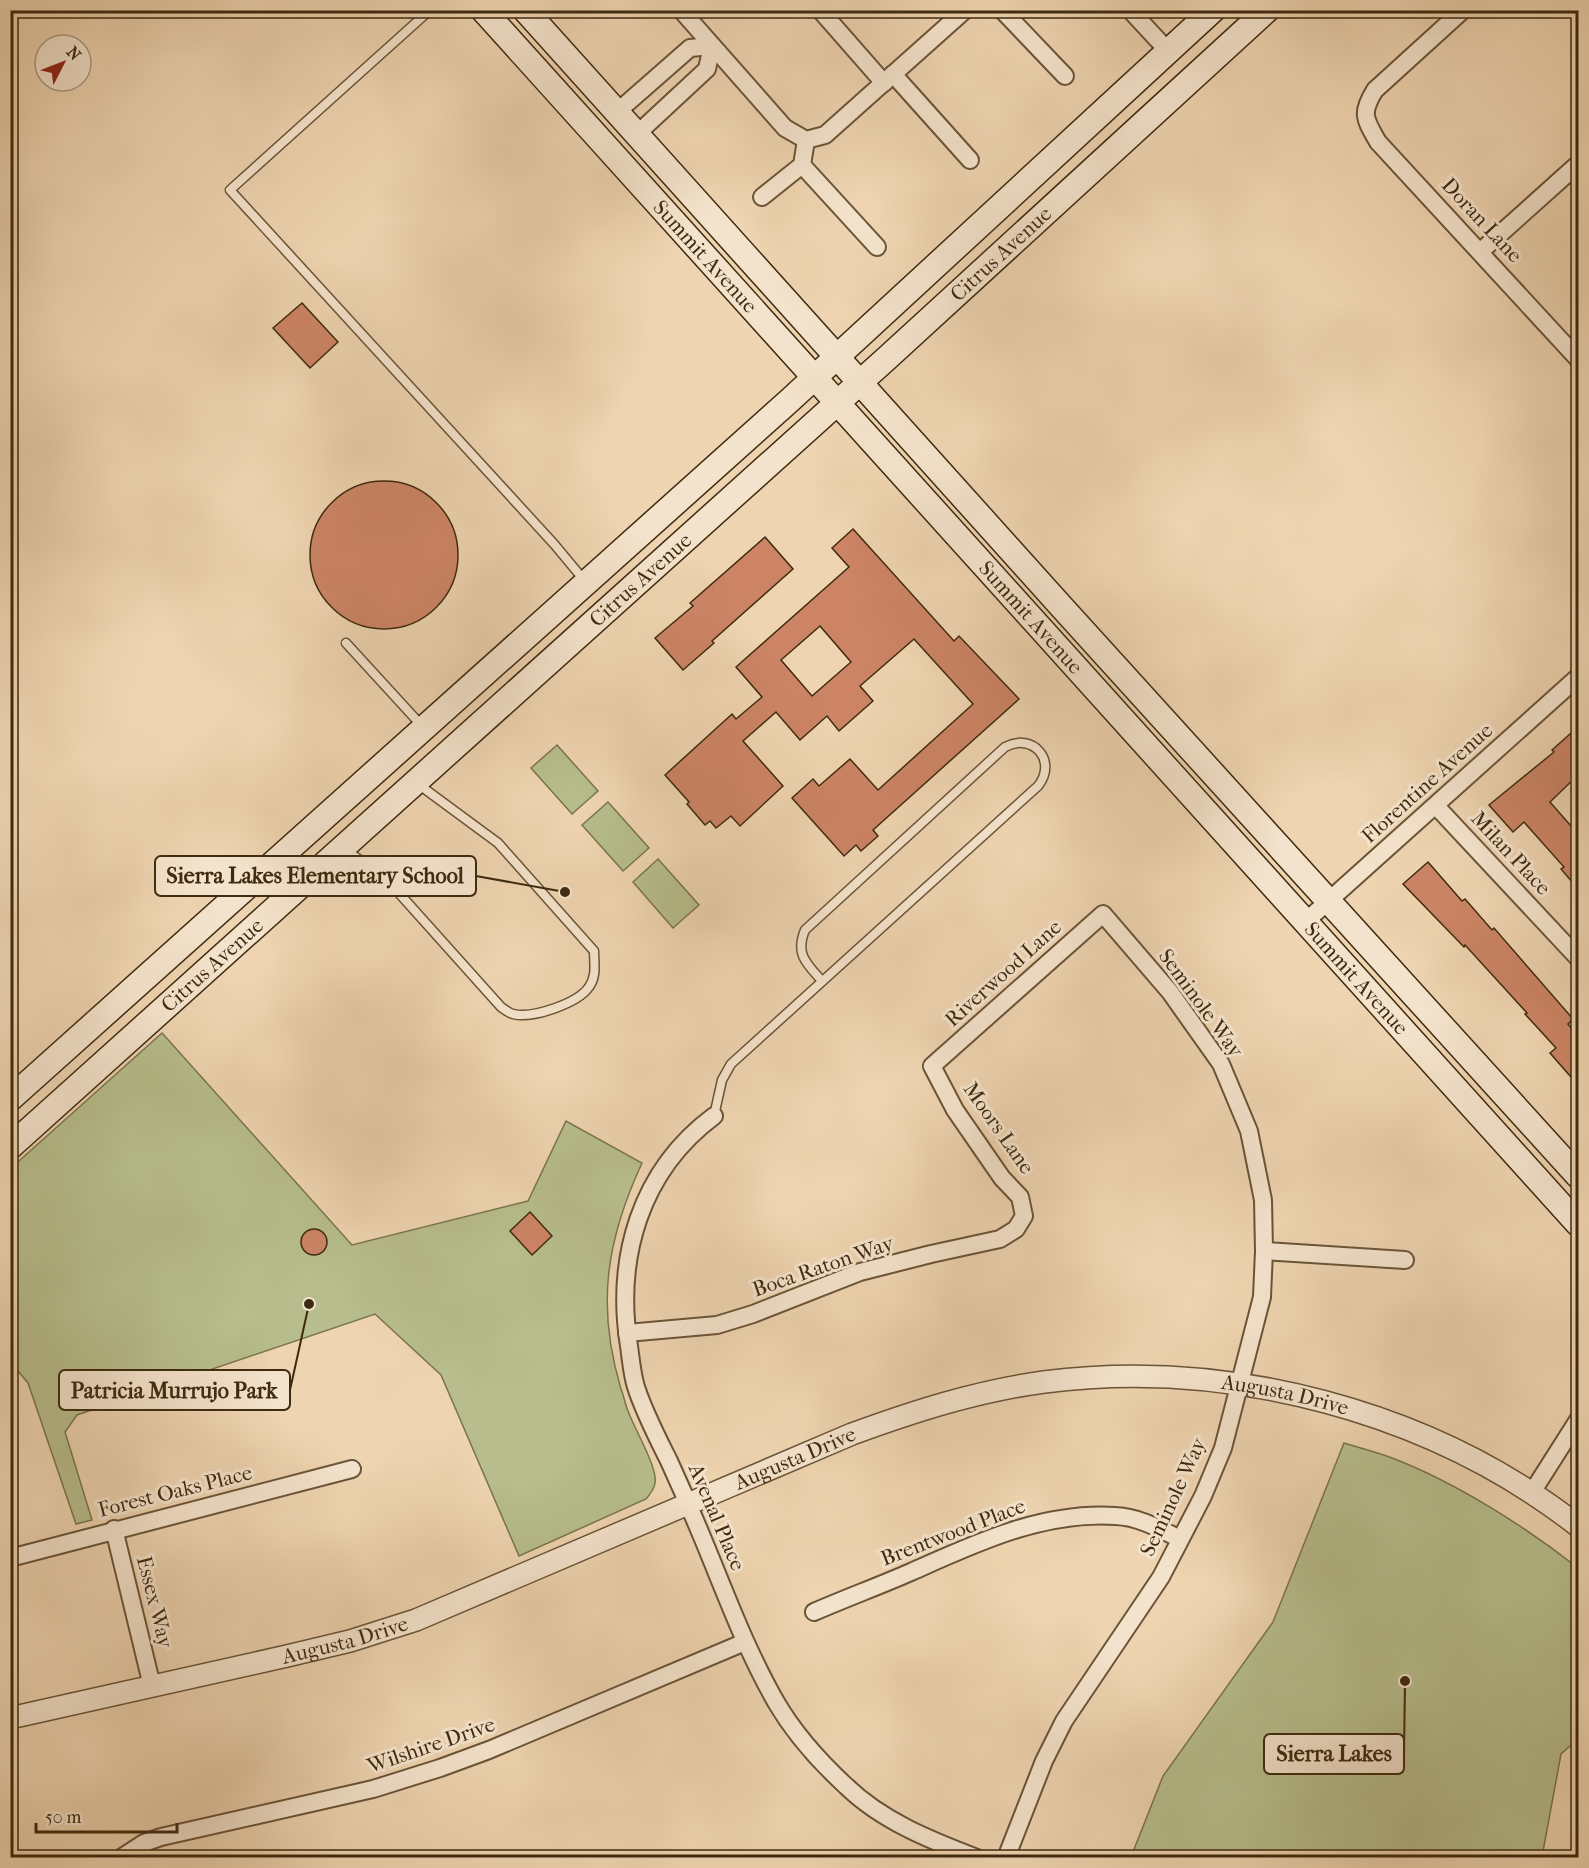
<svg xmlns="http://www.w3.org/2000/svg" width="1589" height="1868" viewBox="0 0 1589 1868" font-family="'IM FELL French Canon',serif">
  <rect width="100%" height="100%" fill="#eed4b0"/>
  <filter id="stains"><feTurbulence type="fractalNoise" baseFrequency=".00333" numOctaves="4"/><feColorMatrix values="0 0 0 0 .2 0 0 0 0 .09 0 0 0 0 .02 0 0 0 .5 -.17"/></filter>
  <radialGradient id="worn" r=".72"><stop offset=".6" stop-color="#630" stop-opacity="0"/><stop offset="1" stop-color="#630" stop-opacity=".3"/></radialGradient>
  <!-- green -->
  <g fill="#b7bd8c" stroke="#7a744e" stroke-width="1.5">
    <polygon points="557,745 598,791 572,814 531,768"/>
    <polygon points="608,802 649,848 623,871 582,825"/>
    <polygon points="658,859 699,905 673,928 633,882"/>
    <path d="M162,1033l190,212 176,-44 38,-80 76,42c-36,78 -46,143 -21,226 3,7 4,15 7,22 6,17 30,57 27,72 -1,7 -5,11 -9,16l-127,57 -78,-181 -66,-61 -298,101 -12,17 27,88 -16,4 -48,-141 -17,-20 -1,-194z"/>
    <path d="M1344,1443c16,5 32,9 48,15 63,24 134,69 186,110v171l-17,15 -19,103h-411l32,-81 110,-154z"/>
  </g>
  <!-- building -->
  <g fill="#cc8465" stroke="#3e2a0f" stroke-width="1.5" fill-rule="evenodd">
    <polygon points="302,303 338,342 310,368 273,328"/>
    <circle cx="384" cy="555" r="74"/>
    <path d="M853,529l101,112 5,-5 60,63 -146,131 5,6 -17,15 -5,-6 -12,11 -52,-58 21,-19 6,7 31,-27 28,31 95,-86 -59,-65 -54,47 13,15 -34,30 -12,-15 -27,24 -24,-28 -33,29 40,45 -43,40 -9,-10 -15,12 -6,-7 -5,4 -18,-21 2,-2 -24,-27 67,-61 4,5 26,-22 -26,-30 113,-100 -17,-19zM820,626l31,36 -39,34 -31,-36z"/>
    <polygon points="765,537 793,569 712,641 714,643 683,670 655,638 693,606 690,603"/>
    <polygon points="1578,727 1578,775 1550,802 1578,834 1578,889 1561,869 1564,867 1524,822 1513,832 1489,805 1554,752 1552,750"/>
    <polygon points="1428,862 1462,901 1465,899 1492,930 1494,928 1573,1019 1568,1024 1578,1036 1578,1085 1550,1053 1556,1048 1525,1014 1527,1013 1465,945 1464,947 1403,884"/>
    <polygon points="530,1212 552,1236 532,1255 510,1231"/>
    <circle cx="314" cy="1242" r="13"/>
  </g>
  <g fill="none" stroke-linecap="round" stroke-linejoin="round">
    <!-- service casing -->
    <g stroke="#6a5437" stroke-width="11">
      <g id="service">
        <polyline points="430,10 230,190 554,544 584,580"/>
        <polyline points="346,643 422,726"/>
        <path d="M345,849l44,33 112,125c4,3 8,6 12,7 20,5 65,-11 76,-27 8,-11 5,-24 5,-36l-96,-108 -80,-59"/>
        <path d="M714,1116l8,-36 9,-16 307,-278c20,-25 -5,-54 -33,-39l-200,183c-10,24 1,33 17,51"/>
      </g>
    </g>
    <!-- minor casing -->
    <g stroke="#6a5437" stroke-width="20">
      <g id="minor">
        <polyline points="681,10 785,128 806,140 825,135 965,10"/>
        <polyline points="820,10 884,83"/>
        <polyline points="1002,10 1065,76"/>
        <polyline points="1130,10 1168,51"/>
        <path d="M1463,10l-88,80c-15,24 -10,29 3,52l200,217"/>
        <polyline points="893,74 970,160"/>
        <polyline points="617,112 690,48 712,46 707,69 637,134"/>
        <polyline points="802,165 877,247"/>
        <polyline points="762,197 802,165 806,140"/>
        <polyline points="1481,251 1578,164"/>
        <polyline points="1436,806 1578,958"/>
        <polyline points="1305,922 1578,677"/>
        <path d="M714,1116c-74,55 -99,142 -85,230 2,14 3,28 7,41 8,25 21,50 33,74 11,24 21,47 31,71 24,57 45,116 76,170 18,31 44,60 70,84 36,35 84,54 131,72"/>
        <polyline points="1264,1251 1405,1260"/>
        <polyline points="627,1333 717,1325 753,1314 860,1272 931,1254 1000,1239 1016,1229 1024,1216 1020,1197 1002,1178 955,1110 932,1066 1103,914 1170,992 1221,1064 1249,1131 1263,1200 1264,1251 1262,1297 1223,1448 1203,1496 1161,1577 1064,1721 1044,1761 1006,1858"/>
        <polyline points="1531,1494 1578,1420"/>
        <polyline points="114,1529 152,1686"/>
        <polyline points="10,1558 352,1469"/>
        <path d="M814,1612c32,-14 65,-26 97,-40 65,-29 132,-61 205,-56 23,1 44,13 64,23"/>
        <polyline points="121,1858 144,1843 161,1837 373,1789 440,1768 489,1750 745,1642"/>
      </g>
    </g>
    <!-- tertiary casing -->
    <g stroke="#6a5437" stroke-width="24">
      <g id="tertiary">
        <path id="s1" d="M10,1718l277,-62 63,-15 66,-21 436,-186c63,-23 125,-43 192,-52 185,-24 387,29 534,144"/>
      </g>
    </g>
    <!-- secondary casing -->
    <g stroke="#3e2a0f" stroke-width="27">
      <g id="secondary">
        <path id="s2" d="M483,10l1095,1214"/>
        <polyline points="525,10 1059,604 1578,1176"/>
        <polyline points="10,1099 789,401 1213,10"/>
        <path id="s3" d="M10,1147l876,-788 381,-349"/>
      </g>
    </g>
    <!-- service -->
    <use href="#service" stroke="#f4e3cc" stroke-width="8"/>
    <!-- minor -->
    <use href="#minor" stroke="#f4e3cc" stroke-width="16"/>
    <!-- tertiary -->
    <use href="#tertiary" stroke="#f4e3cc" stroke-width="21"/>
    <!-- secondary -->
    <use href="#secondary" stroke="#f4e3cc" stroke-width="24"/>
  </g>
  <g text-anchor="middle" stroke-width="6" stroke-linejoin="round" paint-order="stroke">
    <!-- street labels -->
    <g font-size="21" fill="#3e2a0f" stroke="#f4e3cc">
      <text transform="translate(1482 220) rotate(47)" y="7">Doran Lane</text>
      <text dy="7" stroke="none"><textPath href="#s3" startOffset="1334">Citrus Avenue</textPath></text>
      <text dy="7" stroke="none"><textPath href="#s2" startOffset="332">Summit Avenue</textPath></text>
      <text dy="7" stroke="none"><textPath href="#s3" startOffset="848">Citrus Avenue</textPath></text>
      <text dy="7" stroke="none"><textPath href="#s2" startOffset="818">Summit Avenue</textPath></text>
      <text transform="translate(1427 783) rotate(-42)" y="7">Florentine Avenue</text>
      <text transform="translate(1511 853) rotate(47)" y="7">Milan Place</text>
      <text dy="7" stroke="none"><textPath href="#s3" startOffset="272">Citrus Avenue</textPath></text>
      <text transform="translate(1003 973) rotate(-42)" y="7">Riverwood Lane</text>
      <text dy="7" stroke="none"><textPath href="#s2" startOffset="1304">Summit Avenue</textPath></text>
      <text transform="translate(1201 1003) rotate(54)" y="7">Seminole Way</text>
      <text transform="translate(999 1128) rotate(55)" y="7">Moors Lane</text>
      <text transform="translate(823 1266) rotate(-19)" y="7">Boca Raton Way</text>
      <text dy="7" stroke="none"><textPath href="#s1" startOffset="1334">Augusta Drive</textPath></text>
      <text dy="7" stroke="none"><textPath href="#s1" startOffset="830">Augusta Drive</textPath></text>
      <text transform="translate(175 1491) rotate(-14)" y="7">Forest Oaks Place</text>
      <text transform="translate(1173 1497) rotate(-65)" y="7">Seminole Way</text>
      <text transform="translate(717 1517) rotate(67)" y="7">Avenal Place</text>
      <text transform="translate(953 1532) rotate(-21)" y="7">Brentwood Place</text>
      <text transform="translate(155 1602) rotate(76)" y="7">Essex Way</text>
      <text dy="7" stroke="none"><textPath href="#s1" startOffset="344">Augusta Drive</textPath></text>
      <text transform="translate(431 1745) rotate(-19)" y="7">Wilshire Drive</text>
    </g>
  </g>
  <!-- callouts -->
  <path fill="none" stroke="#3e2a0f" stroke-width="2" d="M565 892L476 876M309 1304L290 1390M1405 1681L1404 1754"/>
  <g fill="#3e2a0f" stroke="#f4e3cc" stroke-width="2">
    <circle cx="565" cy="892" r="6"/>
    <circle cx="309" cy="1304" r="6"/>
    <circle cx="1405" cy="1681" r="6"/>
  </g>
  <g fill="#f4e3cc" stroke="#3e2a0f" stroke-width="2">
    <rect x="155" y="856" width="321" height="40" rx="6"/>
    <rect x="59" y="1370" width="231" height="40" rx="6"/>
    <rect x="1264" y="1734" width="140" height="40" rx="6"/>
  </g>
  <g font-size="22" text-anchor="middle" font-weight="bold" fill="#3e2a0f">
    <text x="315" y="883">Sierra Lakes Elementary School</text>
    <text x="174" y="1398">Patricia Murrujo Park</text>
    <text x="1334" y="1761">Sierra Lakes</text>
  </g>
  <!-- margin -->
  <rect width="1589" height="1868" fill="none" stroke="#eed4b0" stroke-width="36"/>
  <rect x="12" y="12" width="1565" height="1844" fill="none" stroke="#3e2a0f" stroke-width="3"/>
  <rect x="18" y="18" width="1553" height="1832" fill="none" stroke="#3e2a0f" stroke-width="1.5"/>
  <!-- north arrow -->
  <g transform="translate(63 63) rotate(48)"><circle r="28" fill="#f4e3cc" stroke="#ab9980" stroke-width="1.5"/>
  <path d="M0-4.5L10 22L0 15L-10 22Z" fill="#8f2418"/>
  <text y="-9" font-size="16" font-weight="bold" text-anchor="middle" fill="#3e2a0f">N</text>
  </g>
  <!-- scale -->
  <path d="M36 1823v9h141v-9" fill="none" stroke="#3e2a0f" stroke-width="3"/>
  <text x="45" y="1823" font-size="18" fill="#3e2a0f" stroke="#f4e3cc" stroke-width="4.5" paint-order="stroke">50 m</text>
  <rect width="100%" height="100%" filter="url(#stains)"/>
  <rect width="100%" height="100%" fill="url(#worn)"/>
</svg>
